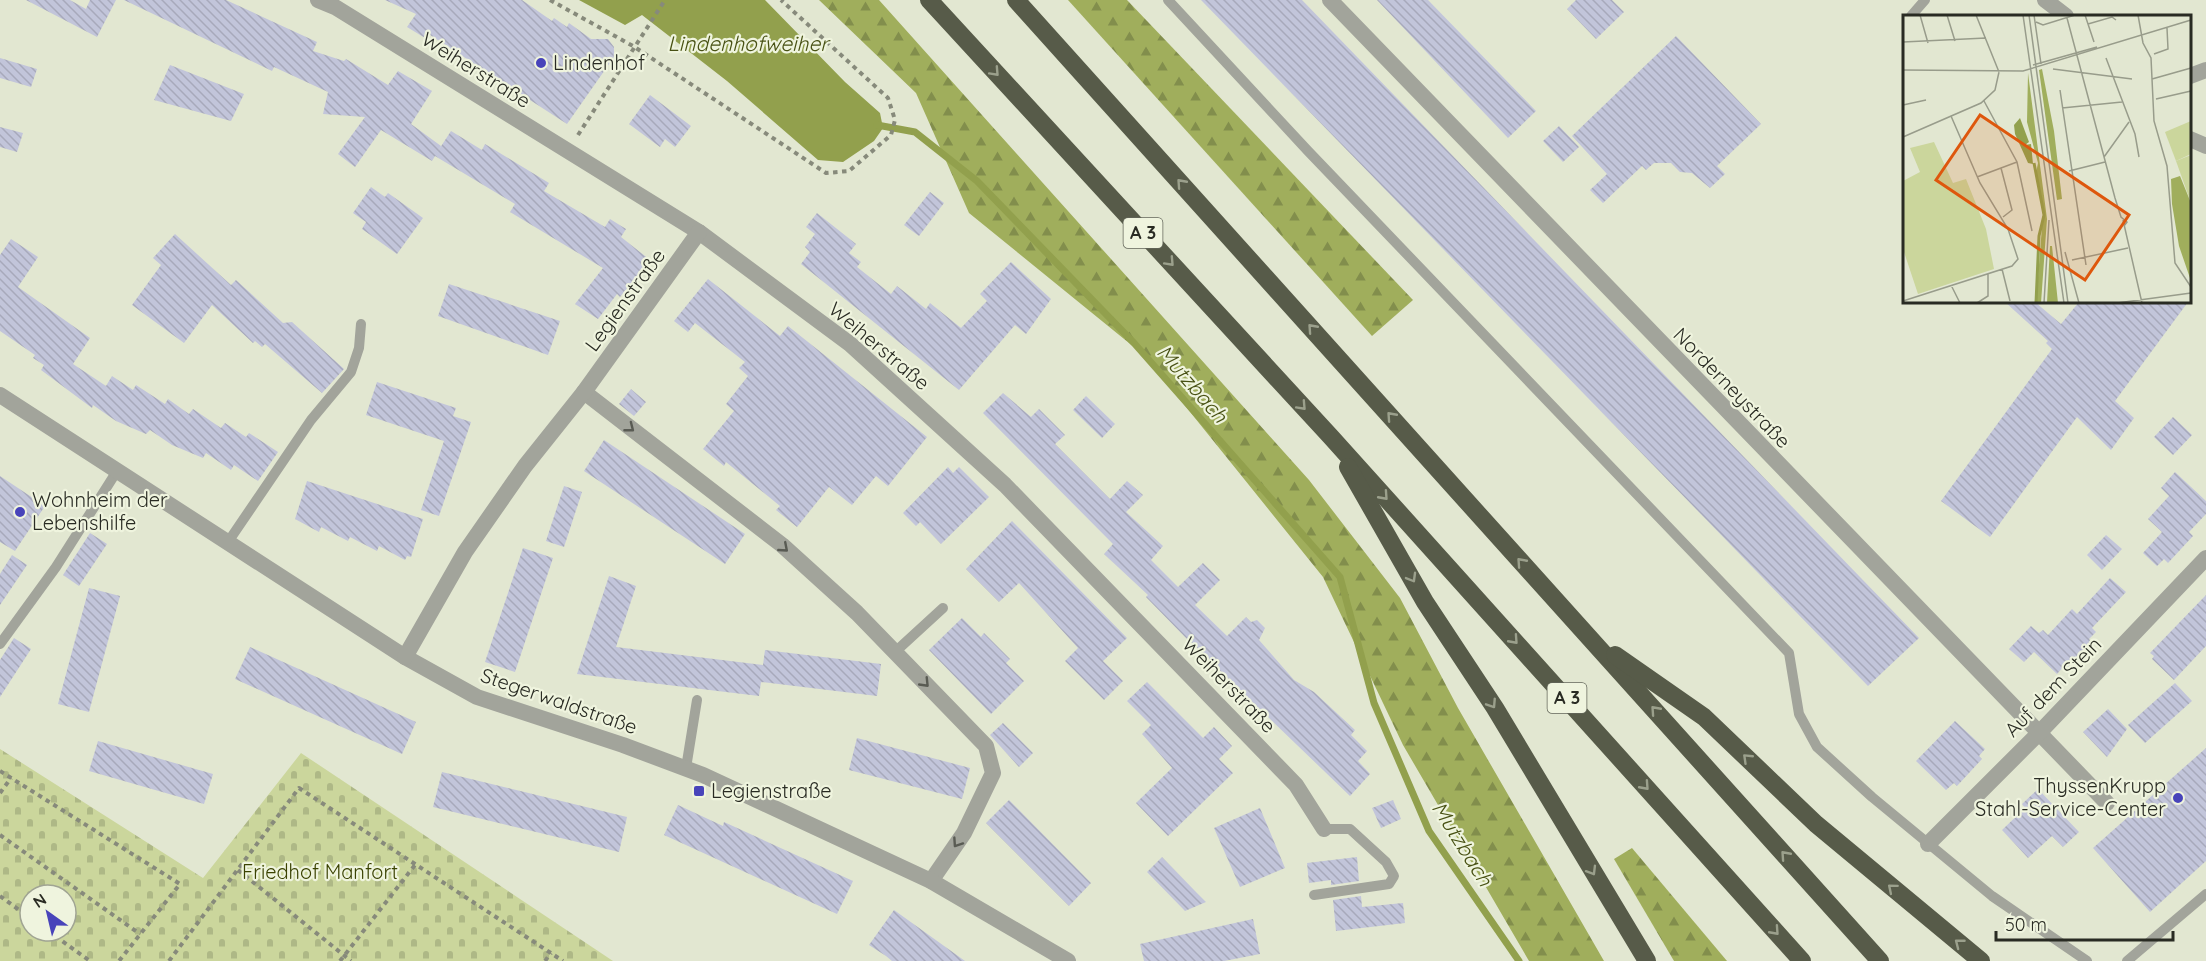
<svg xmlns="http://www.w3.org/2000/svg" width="2206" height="961" viewBox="0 0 2206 961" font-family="Quicksand,sans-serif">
  <defs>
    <pattern id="forest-firs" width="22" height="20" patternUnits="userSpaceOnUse" patternTransform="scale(1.5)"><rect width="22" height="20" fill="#a0ae5c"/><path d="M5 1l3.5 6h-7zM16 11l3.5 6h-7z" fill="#828e4c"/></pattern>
    <pattern id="cemetery-stones" width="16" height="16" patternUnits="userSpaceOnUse" patternTransform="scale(1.5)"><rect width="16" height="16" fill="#cbd69c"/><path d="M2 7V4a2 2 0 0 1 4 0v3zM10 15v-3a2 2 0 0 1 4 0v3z" fill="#aeb886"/></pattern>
    <pattern id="building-back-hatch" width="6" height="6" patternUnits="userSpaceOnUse" patternTransform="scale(1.5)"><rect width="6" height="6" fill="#c2c5da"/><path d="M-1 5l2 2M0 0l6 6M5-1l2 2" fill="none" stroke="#a7a9bb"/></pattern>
  </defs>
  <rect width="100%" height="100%" fill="#e2e7d1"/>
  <!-- forest -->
  <g fill="url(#forest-firs)">
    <polygon points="819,0 879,0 1309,480 1400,598 1458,708 1604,961 1529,961 1403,745 1323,577 1145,356 969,213 916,93"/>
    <polygon points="1068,0 1127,0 1413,300 1372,336"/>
    <polygon points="1632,848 1727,961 1674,961 1614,859"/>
  </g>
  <!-- cemetery -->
  <path fill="url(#cemetery-stones)" fill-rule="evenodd" d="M0,749l203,129 98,-125 312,208h-613zM30,895h36v36h-36z"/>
  <!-- water -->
  <polygon fill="#92a04d" points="579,0 765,0 845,82 880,113 883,128 874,141 843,162 818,160 727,81 642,15 625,25"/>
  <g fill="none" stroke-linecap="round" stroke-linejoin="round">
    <!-- stream -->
    <polyline stroke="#92a04d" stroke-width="7" points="877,125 915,132 977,181 1134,343 1340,577 1374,703 1429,831 1519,961"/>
  </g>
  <!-- building -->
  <g fill="url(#building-back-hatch)">
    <polygon points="26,0 70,0 86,9 90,0 116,0 97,37"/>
    <polygon points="124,0 226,0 317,42 313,51 344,61 346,59 388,85 398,71 432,91 411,124 441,146 436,154 451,131 482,150 485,144 549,183 544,191 605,227 610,219 626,229 621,237 650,260 620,297 617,294 598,319 575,304 603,268 510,212 515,204 435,156 432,161 381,130 355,167 338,154 365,117 323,114 328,92 274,67 272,71"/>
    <polygon points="385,0 522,0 552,21 554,18 567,27 569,23 591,39 608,39 614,47 614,57 567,124 427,33 425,38 407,27 416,14"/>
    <polygon points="1201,0 1302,0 1919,638 1868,686"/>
    <polygon points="1377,0 1428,0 1536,111 1508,138"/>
    <polygon points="1576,0 1612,0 1624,12 1596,39 1567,9"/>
    <polygon points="1676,36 1761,124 1717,166 1725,174 1710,188 1692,173 1680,172 1671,163 1654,163 1646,170 1642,166 1603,203 1590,190 1607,174 1572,136"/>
    <polygon points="0,58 37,69 31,87 0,78"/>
    <polygon points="170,65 244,94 231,121 154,100"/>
    <polygon points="650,95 691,126 675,147 665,139 660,147 629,124"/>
    <polygon points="1559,126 1579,147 1563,162 1543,141"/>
    <polygon points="0,127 23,133 17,152 0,147"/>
    <polygon points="371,187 385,197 388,193 423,218 397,254 362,229 366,222 353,213"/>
    <polygon points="930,192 944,203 919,236 904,225"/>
    <polygon points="817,213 856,244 849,253 861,262 857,267 891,294 897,286 926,309 930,303 961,328 987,301 980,294 1011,262 1051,299 1026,334 1015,325 959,390 801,264 810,252 805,247 815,234 806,227"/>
    <polygon points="175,234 231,285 236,280 283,323 292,322 344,369 322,393 265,344 262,347 255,341 253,343 212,305 184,343 132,305 161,265 153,258"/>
    <polygon points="11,239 38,257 18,287 90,338 73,364 106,386 112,376 133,390 136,385 165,404 168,399 189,414 193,409 221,428 225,423 246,437 249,433 278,452 258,481 234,465 231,470 206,453 203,458 172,445 150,430 146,434 116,421 93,405 92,408 41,370 44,365 33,358 35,355 0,331 0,255"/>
    <polygon points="708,279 780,336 788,326 927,437 888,486 876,476 852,505 829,487 797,527 776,510 780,506 726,462 724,466 703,449 734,411 726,404 748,376 739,368 745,362 695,323 688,332 674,321"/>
    <polygon points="449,284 560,321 548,355 438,316"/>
    <polygon points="2005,302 2035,302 2061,324 2079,302 2188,302 2115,401 2134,418 2111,450 2077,417 1990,537 1941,501 2052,349 2046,343 2048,341"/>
    <polygon points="377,382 456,408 453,416 471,422 439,516 421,510 444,441 366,415"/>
    <polygon points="631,389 646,402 634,416 619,404"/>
    <polygon points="1003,393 1031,417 1039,409 1065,435 1055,444 1110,499 1127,481 1143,495 1126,512 1163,546 1151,560 1178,587 1203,563 1220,580 1195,605 1227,636 1246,617 1251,622 1257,620 1265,628 1259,640 1294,680 1314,692 1355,730 1351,735 1367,751 1358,761 1370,774 1350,796 1185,637 1146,597 1148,595 1104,554 1113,544 983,413"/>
    <polygon points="1086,396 1115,424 1102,438 1073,410"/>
    <polygon points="2173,417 2192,435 2173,455 2154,437"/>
    <polygon points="604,440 745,534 725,564 584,471"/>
    <polygon points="948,467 953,473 959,467 989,497 941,544 920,522 916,526 903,513"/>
    <polygon points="2175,472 2206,501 2206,514 2189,532 2193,536 2168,563 2164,559 2157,566 2143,553 2162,532 2148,519 2169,496 2161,488"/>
    <polygon points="0,476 45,506 15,551 0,542"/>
    <polygon points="307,481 423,519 411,557 407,556 405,560 379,546 377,551 350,537 348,541 321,527 319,532 295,519"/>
    <polygon points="564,486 582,492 564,547 546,541"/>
    <polygon points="1012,521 1127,638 1103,661 1123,681 1104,700 1065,661 1078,648 1019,583 999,602 966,569"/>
    <polygon points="90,533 107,544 79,586 63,575"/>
    <polygon points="2106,535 2122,549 2102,570 2087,555"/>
    <polygon points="523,548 553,558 515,672 485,662"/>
    <polygon points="12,555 27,565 0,605 0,574"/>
    <polygon points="609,576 636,586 616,647 763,665 765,650 881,664 877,696 761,682 763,668 759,696 577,674"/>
    <polygon points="2110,578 2126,592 2092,628 2096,632 2089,639 2093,643 2066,669 2064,666 2057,674 2034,652 2024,662 2009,649 2031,626 2039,633 2043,630 2048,635 2072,609 2077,614"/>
    <polygon points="89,588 120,596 89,712 58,704"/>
    <polygon points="2206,595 2206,646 2174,680 2152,659 2154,656 2150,653"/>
    <polygon points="962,618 981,637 984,633 1010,659 1006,663 1024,681 991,714 929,650"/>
    <polygon points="14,638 31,649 0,697 0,660"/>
    <polygon points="250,647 416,722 402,754 235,679"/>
    <polygon points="1147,682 1203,738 1214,727 1232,746 1219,759 1233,773 1168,836 1136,803 1172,768 1142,734 1151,725 1127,701"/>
    <polygon points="2175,683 2192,701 2145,743 2128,725"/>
    <polygon points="2108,709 2127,729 2107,757 2083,732"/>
    <polygon points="1955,721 1985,749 1979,756 1982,759 1957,786 1954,783 1946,790 1916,761"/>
    <polygon points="1003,723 1033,753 1019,767 990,735"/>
    <polygon points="857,738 970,768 962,799 849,770"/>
    <polygon points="98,741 213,774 204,804 89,771"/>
    <polygon points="2206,748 2206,861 2150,912 2093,848"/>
    <polygon points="442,772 627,817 619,852 433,807"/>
    <polygon points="2038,789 2079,832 2063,847 2052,836 2028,858 2002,830 2025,808 2022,804"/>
    <polygon points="1009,800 1091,883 1069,906 986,823"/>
    <polygon points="1393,800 1401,819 1381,828 1372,808"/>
    <polygon points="678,805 723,826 724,822 853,881 837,914 664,835"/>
    <polygon points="1260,808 1285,868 1240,887 1214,828"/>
    <polygon points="1162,857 1195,891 1206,902 1185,911 1147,872"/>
    <polygon points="1357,857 1359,881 1331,885 1331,880 1309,883 1307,863"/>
    <polygon points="1361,896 1362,907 1403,903 1405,923 1336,931 1333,900"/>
    <polygon points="894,910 933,938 965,961 892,961 886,956 869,945"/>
    <polygon points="1253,919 1260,954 1224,961 1144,961 1140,944"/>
  </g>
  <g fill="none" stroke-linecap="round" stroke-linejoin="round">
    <!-- path -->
    <g stroke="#878a7b" stroke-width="4" stroke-dasharray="4.5 4.5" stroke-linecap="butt">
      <polyline points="550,0 633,46 826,173 849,171 891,135 895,120 888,98 781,0"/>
      <polyline points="578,135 665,0"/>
      <polyline points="0,771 180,884 119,961"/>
      <polyline points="0,793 11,778"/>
      <polyline points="0,835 140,934"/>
      <polyline points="238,870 351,961"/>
      <polyline points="0,896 30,918"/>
      <polyline points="48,931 90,961"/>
      <polyline points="169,961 299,788 563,961"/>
      <polyline points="340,961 415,865"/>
      <polyline points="545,961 551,953"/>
    </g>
    <!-- service -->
    <g stroke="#a2a49b" stroke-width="10">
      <polyline points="1168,0 1308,151 1789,653 1799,714 1817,747 1872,797 1992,896 2087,961"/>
      <polyline points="1911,16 1925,0"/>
      <polyline points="228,542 311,420 351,372 359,348 361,324"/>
      <polyline points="0,644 56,567 117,471"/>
      <polyline points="895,652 943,608"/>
      <polyline points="686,768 697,700"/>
      <polyline points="1314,895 1389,884 1394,876 1386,862 1350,829 1324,829"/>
      <polyline points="2127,961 2206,894"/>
    </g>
    <!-- minor -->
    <g stroke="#a2a49b" stroke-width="16">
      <polyline points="318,0 335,7 699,232 850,344 1005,485 1296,785 1324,829"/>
      <polyline points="1330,0 2107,803"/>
      <polyline points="584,392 782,545 857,613 986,746 993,773 964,833 931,881"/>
      <polyline points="0,395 405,657 477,697 623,745 703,775 931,881 1068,961"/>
      <polyline points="405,657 465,552 525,466 584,392 699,232"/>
      <polyline points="1928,844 2040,732 2206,558"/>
    </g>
    <!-- tertiary -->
    <g stroke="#a2a49b" stroke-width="16">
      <polyline points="2045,0 2066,16"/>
      <polyline points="2190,76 2206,70"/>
      <polyline points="2190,139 2206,146"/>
    </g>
    <!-- motorway -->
    <g stroke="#575b49" stroke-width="18">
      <polyline points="929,0 1331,437 1802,961"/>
      <polyline points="1016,0 1880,961"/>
      <polyline points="1348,467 1425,602 1495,708 1647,961"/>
      <polyline points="1615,655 1704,717 1816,824 1981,961"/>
    </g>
  </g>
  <!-- one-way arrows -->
  <defs><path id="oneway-chevron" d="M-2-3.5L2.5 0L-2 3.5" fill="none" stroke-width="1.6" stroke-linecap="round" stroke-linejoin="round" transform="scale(1.5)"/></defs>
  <g stroke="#9ba08c">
    <use href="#oneway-chevron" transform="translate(995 72) rotate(47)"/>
    <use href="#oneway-chevron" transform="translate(1181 183) rotate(-132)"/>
    <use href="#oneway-chevron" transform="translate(1170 262) rotate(47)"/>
    <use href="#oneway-chevron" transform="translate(1312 328) rotate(-132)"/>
    <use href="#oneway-chevron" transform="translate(1302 406) rotate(47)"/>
    <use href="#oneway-chevron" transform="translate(1391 416) rotate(-132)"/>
    <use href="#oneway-chevron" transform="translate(1384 496) rotate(48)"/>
    <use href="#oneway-chevron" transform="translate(1521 562) rotate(-132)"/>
    <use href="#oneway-chevron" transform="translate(1412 578) rotate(60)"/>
    <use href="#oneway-chevron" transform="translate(1514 640) rotate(48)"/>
    <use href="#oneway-chevron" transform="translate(1492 704) rotate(57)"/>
    <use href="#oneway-chevron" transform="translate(1655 710) rotate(-132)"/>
    <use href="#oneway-chevron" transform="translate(1747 758) rotate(-136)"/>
    <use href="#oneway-chevron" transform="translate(1645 786) rotate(48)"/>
    <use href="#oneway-chevron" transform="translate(1785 855) rotate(-132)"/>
    <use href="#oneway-chevron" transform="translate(1592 871) rotate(59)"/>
    <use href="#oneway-chevron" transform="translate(1892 888) rotate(-140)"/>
    <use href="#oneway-chevron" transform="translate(1775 931) rotate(48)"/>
    <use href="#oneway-chevron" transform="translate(1959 943) rotate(-142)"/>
  </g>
  <g stroke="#595b53">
    <use href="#oneway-chevron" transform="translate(630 428) rotate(38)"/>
    <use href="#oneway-chevron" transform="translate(784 548) rotate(41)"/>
    <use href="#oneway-chevron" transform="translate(925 683) rotate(46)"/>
    <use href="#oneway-chevron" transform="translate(957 843) rotate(124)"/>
  </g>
  <!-- markers -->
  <g fill="#4844ba" stroke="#eff4de" stroke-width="2">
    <circle cx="541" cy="63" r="6"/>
    <circle cx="20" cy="512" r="6"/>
    <rect x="693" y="785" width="12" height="12" rx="3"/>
    <circle cx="2178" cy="798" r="6"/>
  </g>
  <g text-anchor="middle" stroke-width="4.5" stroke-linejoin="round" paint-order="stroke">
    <!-- shield labels -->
    <g fill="#eff4de" stroke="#64675b" stroke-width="1.5">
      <rect x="1123.5" y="218" width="39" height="30" rx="4.5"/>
      <rect x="1547.5" y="683" width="39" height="30" rx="4.5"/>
    </g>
    <g font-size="18" font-weight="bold" fill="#292b23">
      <text x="1143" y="239">A 3</text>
      <text x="1567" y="704">A 3</text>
    </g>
    <!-- poi labels -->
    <g font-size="20" fill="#292b23" stroke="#eff4de" text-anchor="start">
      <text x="553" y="70">Lindenhof</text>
      <text x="32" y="507">Wohnheim der<tspan x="32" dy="23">Lebenshilfe</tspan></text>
      <text x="2166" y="793" text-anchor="end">ThyssenKrupp<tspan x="2166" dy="23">Stahl-Service-Center</tspan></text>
      <text x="711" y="798">Legienstraße</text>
    </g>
    <!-- street labels -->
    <g font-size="20" fill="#292b23" stroke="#eff4de">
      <text transform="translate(476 70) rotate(32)" y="7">Weiherstraße</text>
      <text transform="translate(625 300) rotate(-54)" y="7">Legienstraße</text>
      <text transform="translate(879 346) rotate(40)" y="7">Weiherstraße</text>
      <text transform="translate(1732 388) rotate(46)" y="7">Norderneystraße</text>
      <text transform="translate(1229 685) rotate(46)" y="7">Weiherstraße</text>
      <text transform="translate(2053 687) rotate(-46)" y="7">Auf dem Stein</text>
      <text transform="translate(559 701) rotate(19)" y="7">Stegerwaldstraße</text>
    </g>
    <!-- park labels -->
    <g font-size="20" fill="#3a4200" stroke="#eff4de">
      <text x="320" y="879">Friedhof Manfort</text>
    </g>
    <!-- water labels -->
    <g font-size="21" font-style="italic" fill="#485114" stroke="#eff4de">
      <text x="748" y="51">Lindenhofweiher</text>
      <text transform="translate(1192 384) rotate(49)" y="7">Mutzbach</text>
      <text transform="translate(1462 844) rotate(58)" y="7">Mutzbach</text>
    </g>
  </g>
  <!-- overview -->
  <g transform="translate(1903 15)">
    <rect width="288" height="288" fill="#e2e7d1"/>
    <path d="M288,140v48l-15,-42z" fill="#cbd69c"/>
    <path d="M139,54l12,62 8,68 -5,1 -18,-130zM125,58l19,146 -6,84h-5l7,-89 -7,-41 2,-10 -11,-41zM277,161l11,27v78l-12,-35 -7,-42 -1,-25zM147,231h2l6,57h-11z" fill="#a0ae5c"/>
    <path d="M31,127l19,41 13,-4 20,50 8,40 -76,25 -15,-45v-68l17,-9 -10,-24z" fill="#cbd69c"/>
    <path d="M288,106v33l-15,7 -11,-29z" fill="#cbd69c"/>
    <path d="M117,103l9,24 -4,3 6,-1 2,20 -5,-1 -13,-29 -1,-9z" fill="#92a04d"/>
    <path fill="none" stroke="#92a04d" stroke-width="3" d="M131,148l10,52 -5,21 -3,67"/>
    <path fill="none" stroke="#989c8b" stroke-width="1.5" d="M17,0l8,28M44,0l8,26M73,0l23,57M120,0l41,288M126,0l39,288M131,0l7,49M182,0l9,27M235,0l5,28 8,15 3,63 13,45 8,97 16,24M164,3l48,180 6,19 6,5 -3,4M133,7l7,3 32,-10M185,9l24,-7 4,3M0,27l83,-4M251,39l14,-5 -1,-21M203,43l29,76 4,23M130,50l64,-18M150,54l79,10M0,55l120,1 168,-51M249,64l39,-11M157,75l26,175M253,84l35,-8M81,86l33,61 15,69M0,90l23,-5M159,93l60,-6M0,122l78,-34 14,-13 4,-18M201,142l25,-35M98,153l11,42 -9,7M166,156l36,-9M74,162l40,-15M220,205l19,83M162,237l14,51M169,245l56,-12M99,254l8,32M48,270l9,18M0,286l109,-35 6,-7 -10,-30 -28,-46 -29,-67M74,288l11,-7v-22M141,288l5,-83M214,288l74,-10"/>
    <path fill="#de570d" fill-opacity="0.15" stroke="#de570d" stroke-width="3" d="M77,100l149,100 -44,65 -149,-100z"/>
    <rect width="288" height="288" fill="none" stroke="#292b23" stroke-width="3"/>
  </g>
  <!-- north arrow -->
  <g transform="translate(48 913) rotate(326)"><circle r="28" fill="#eff4de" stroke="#a0a493" stroke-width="1.5"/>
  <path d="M0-4.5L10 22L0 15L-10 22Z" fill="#4844ba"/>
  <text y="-9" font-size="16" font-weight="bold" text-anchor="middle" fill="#292b23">N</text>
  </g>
  <!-- scale -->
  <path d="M1996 931v9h177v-9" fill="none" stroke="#292b23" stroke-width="3"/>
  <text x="2005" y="931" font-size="18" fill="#292b23" stroke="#eff4de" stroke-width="4.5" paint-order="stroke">50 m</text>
</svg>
